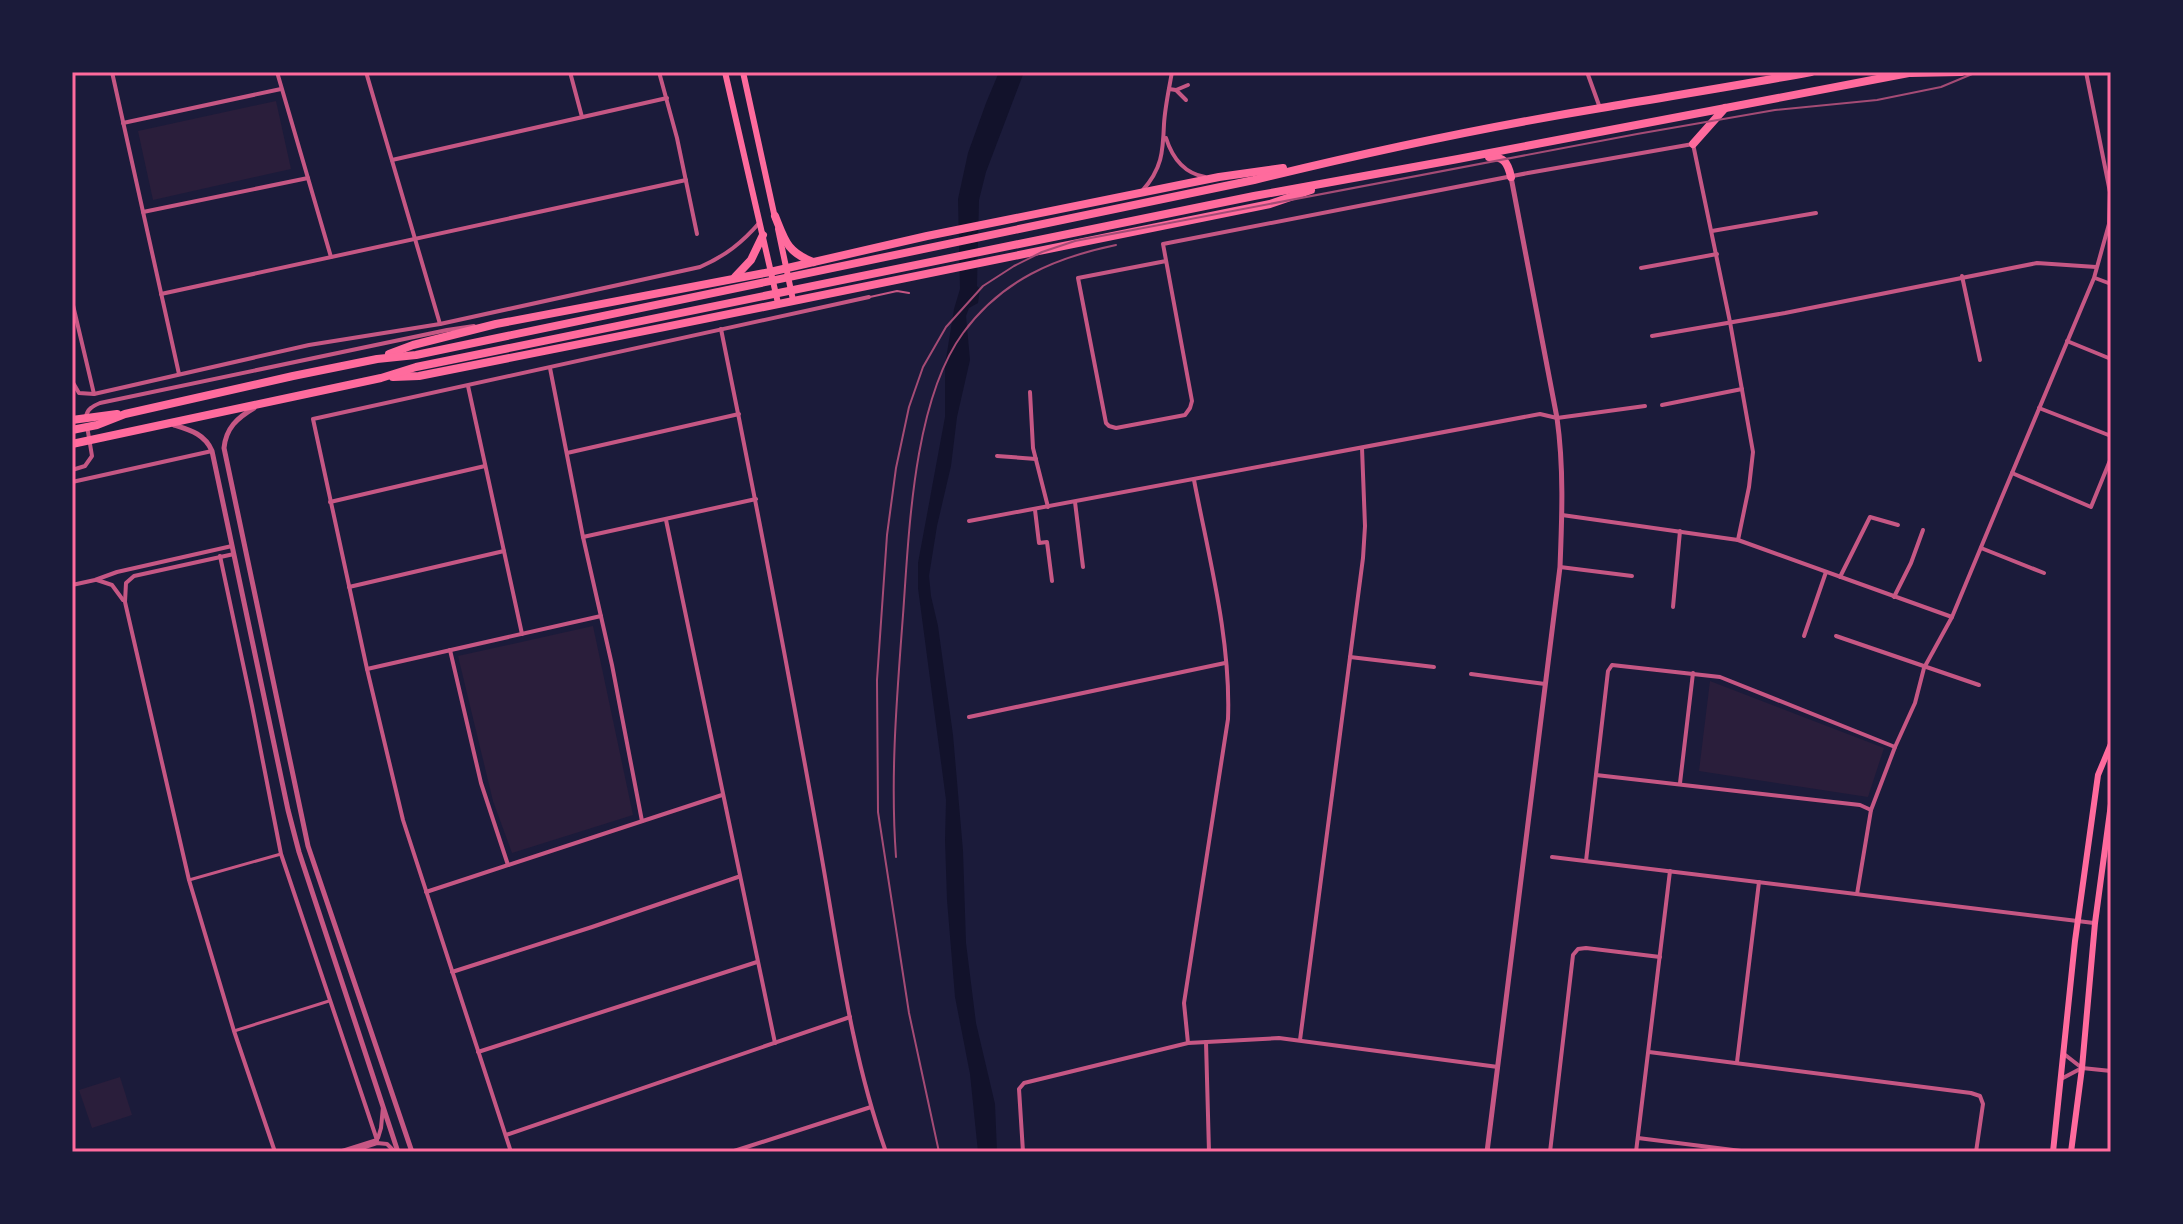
<svg xmlns="http://www.w3.org/2000/svg" width="2183" height="1224" viewBox="0 0 2183 1224" font-family="'PT Sans Narrow',sans-serif">
  <rect width="100%" height="100%" fill="#1b1b3a"/>
  <!-- green -->
  <g fill="#2a1e3b">
    <polygon points="276,101 291,169 153,200 138,131"/>
    <polygon points="593,626 633,815 512,853 493,801 458,656"/>
    <polygon points="1710,681 1884,748 1868,797 1699,771"/>
    <polygon points="120,1077 132,1115 92,1128 79,1090"/>
  </g>
  <!-- water -->
  <polygon fill="#12122b" points="999,72 1024,72 986,172 979,200 977,286 980,289 978,303 969,308 966,316 970,360 957,417 951,466 937,526 929,576 931,596 938,626 953,735 963,851 966,943 976,1023 995,1104 997,1152 978,1152 970,1074 955,997 947,900 945,840 946,800 918,588 918,563 945,417 945,365 954,309 960,289 958,199 968,153 986,103"/>
  <g fill="none" stroke-linecap="round" stroke-linejoin="round">
    <!-- service -->
    <polyline stroke="#c65784" stroke-width="2" points="870,297 897,291 909,293"/>
    <!-- pedestrian -->
    <g stroke="#c65784" stroke-width="3">
      <polyline points="189,880 281,854"/>
      <polyline points="234,1031 329,1001"/>
    </g>
    <!-- minor -->
    <g stroke="#c65784" stroke-width="4">
      <polyline points="112,72 179,374"/>
      <polyline points="277,72 331,257"/>
      <polyline points="366,72 440,324"/>
      <polyline points="570,72 582,117"/>
      <polyline points="659,72 677,138 697,234"/>
      <polyline points="1587,72 1600,108"/>
      <polyline points="1169,89 1176,90 1188,85"/>
      <polyline points="1176,90 1186,100"/>
      <polyline points="123,123 281,89"/>
      <path d="M1166,138c6,19 17,35 39,39"/>
      <polyline points="392,160 667,98"/>
      <path d="M1142,191c20,-22 21,-39 22,-67 1,-17 5,-35 8,-52"/>
      <polyline points="143,212 308,178"/>
      <polyline points="1712,231 1816,213"/>
      <path d="M1166,261l-88,17 28,145 3,3 7,2 69,-13 5,-7 2,-7c-10,-52 -19,-105 -29,-157l365,-71 165,-29 37,178 23,130 -4,35 -11,53"/>
      <polyline points="1641,268 1717,254"/>
      <polyline points="1962,276 1980,360"/>
      <polyline points="2095,278 2111,284"/>
      <polyline points="161,294 686,180"/>
      <polyline points="72,301 94,394"/>
      <path d="M721,329c34,167 66,335 96,502 20,108 32,218 69,321"/>
      <polyline points="1652,336 1785,313 2037,263 2096,267"/>
      <polyline points="2067,341 2111,359"/>
      <polyline points="550,368 583,537 612,665 642,821"/>
      <path d="M72,381l7,12 15,1 215,-49 131,-21 260,-57c25,-11 42,-24 60,-45"/>
      <polyline points="468,386 522,634"/>
      <polyline points="1030,392 1033,448 1048,507"/>
      <polyline points="1662,405 1742,389"/>
      <polyline points="2039,408 2111,436"/>
      <path d="M86,417c1,-8 7,-11 14,-14l347,-73 27,-4"/>
      <polyline points="567,453 739,414"/>
      <polyline points="997,456 1036,459"/>
      <polyline points="72,470 85,466 92,456 87,426"/>
      <polyline points="2012,473 2091,507 2111,458"/>
      <polyline points="72,482 212,451"/>
      <polyline points="330,502 485,466"/>
      <polyline points="1075,502 1083,567"/>
      <polyline points="1035,510 1039,543 1047,542 1052,581"/>
      <polyline points="1562,515 1738,540 1952,617"/>
      <polyline points="666,520 775,1043"/>
      <polyline points="969,521 1540,414 1557,418 1645,406"/>
      <polyline points="583,537 756,499"/>
      <polyline points="1981,548 2044,573"/>
      <polyline points="234,554 134,576 126,583 125,602 189,880 234,1031 275,1152"/>
      <polyline points="220,556 252,706 281,854 377,1140"/>
      <polyline points="1560,567 1632,576"/>
      <polyline points="1840,577 1870,517 1898,525"/>
      <polyline points="97,580 112,585 123,600"/>
      <polyline points="72,585 95,580 117,572 232,546"/>
      <polyline points="349,587 504,551"/>
      <polyline points="1894,597 1911,563 1923,530"/>
      <polyline points="1673,607 1680,531"/>
      <polyline points="1804,636 1826,572"/>
      <polyline points="1836,636 1979,685"/>
      <polyline points="450,650 481,783 508,865"/>
      <polyline points="1350,657 1434,667"/>
      <polyline points="367,669 601,616"/>
      <polyline points="1471,674 1545,684"/>
      <polyline points="969,717 1225,663"/>
      <polyline points="1596,775 1860,805 1871,810"/>
      <polyline points="1680,783 1693,673"/>
      <polyline points="1552,857 2094,923"/>
      <polyline points="1586,861 1608,671 1612,665 1720,677 1895,747"/>
      <polyline points="426,892 722,795"/>
      <polyline points="1857,894 1871,810 1895,747 1915,703 1924,668 1952,617 1999,504 2094,278 2109,224 2110,192 2086,72"/>
      <polyline points="452,972 592,927 738,877"/>
      <polyline points="1300,1040 1363,558 1365,526 1362,448"/>
      <polyline points="1206,1042 1209,1152"/>
      <path d="M1188,1043l-4,-40 44,-284c3,-79 -19,-161 -34,-239"/>
      <polyline points="478,1052 757,962"/>
      <polyline points="1649,1052 1971,1093 1980,1096 1983,1104 1976,1152"/>
      <polyline points="2064,1054 2082,1068 2111,1071"/>
      <polyline points="1737,1062 1759,882"/>
      <polyline points="2061,1079 2080,1069"/>
      <polyline points="506,1135 850,1017"/>
      <polyline points="378,1138 381,1128 383,1107"/>
      <polyline points="1638,1138 1749,1152"/>
      <polyline points="339,1152 377,1140"/>
      <polyline points="350,1152 377,1143 387,1144 395,1152"/>
      <polyline points="511,1152 403,820 367,669 313,419 869,297"/>
      <polyline points="731,1152 871,1107"/>
      <polyline points="1023,1152 1019,1089 1024,1083 1188,1043 1279,1038 1498,1067"/>
      <polyline points="1550,1152 1573,955 1578,949 1586,948 1660,957"/>
      <polyline points="1636,1152 1670,871"/>
    </g>
    <!-- tertiary -->
    <g stroke="#c65784" stroke-width="5">
      <path d="M254,408c-17,10 -28,20 -30,40l84,398 104,306"/>
      <path d="M174,425c16,5 31,9 38,26l76,359 11,42 99,300"/>
      <path d="M1487,1152l73,-585c2,-50 4,-99 -3,-149l-46,-241"/>
    </g>
    <!-- secondary -->
    <g stroke="#ff6b9d" stroke-width="6">
      <polyline points="725,72 778,303"/>
      <polyline points="743,72 775,218"/>
      <polyline points="778,229 793,300"/>
      <polyline points="2053,1152 2075,941 2098,775 2111,744"/>
      <polyline points="2071,1152 2082,1068 2095,923 2111,804"/>
    </g>
    <!-- motorway -->
    <g stroke="#ff6b9d" stroke-width="8">
      <polyline points="1910,73 1961,72"/>
      <polyline points="1693,144 1725,108"/>
      <path d="M1489,157c15,-1 19,6 22,20"/>
      <path d="M775,216c10,25 12,36 38,46"/>
      <polyline points="735,277 751,260 763,235"/>
      <polyline points="389,354 413,345 496,324 770,272 927,236 1219,177 1283,168"/>
      <path d="M393,377l26,-1c284,-56 568,-114 851,-172l41,-14"/>
      <polyline points="72,420 117,414"/>
      <path d="M72,430l25,-5 28,-11 168,-38 84,-17 39,-4 838,-175c114,-28 231,-53 347,-72 70,-12 140,-23 210,-36"/>
      <polyline points="72,444 381,378 416,367 1254,196 1458,159 1914,72"/>
    </g>
    <!-- tram -->
    <g stroke="#a44b75" stroke-width="2">
      <path d="M896,857c-6,-81 1,-162 7,-242 6,-82 10,-214 60,-282 39,-53 91,-75 153,-88"/>
      <polyline points="939,1152 909,1013 878,812 877,680 887,535 896,468 909,407 923,367 946,327 983,286 1014,266 1042,252 1075,241 1637,134 1775,110 1877,100 1941,87 1977,72"/>
    </g>
  </g>
  <!-- border -->
  <rect width="2183" height="1224" fill="none" stroke="#1b1b3a" stroke-width="148"/>
  <rect x="74" y="74" width="2035" height="1076" fill="none" stroke="#ff6b9d" stroke-width="3"/>
</svg>
